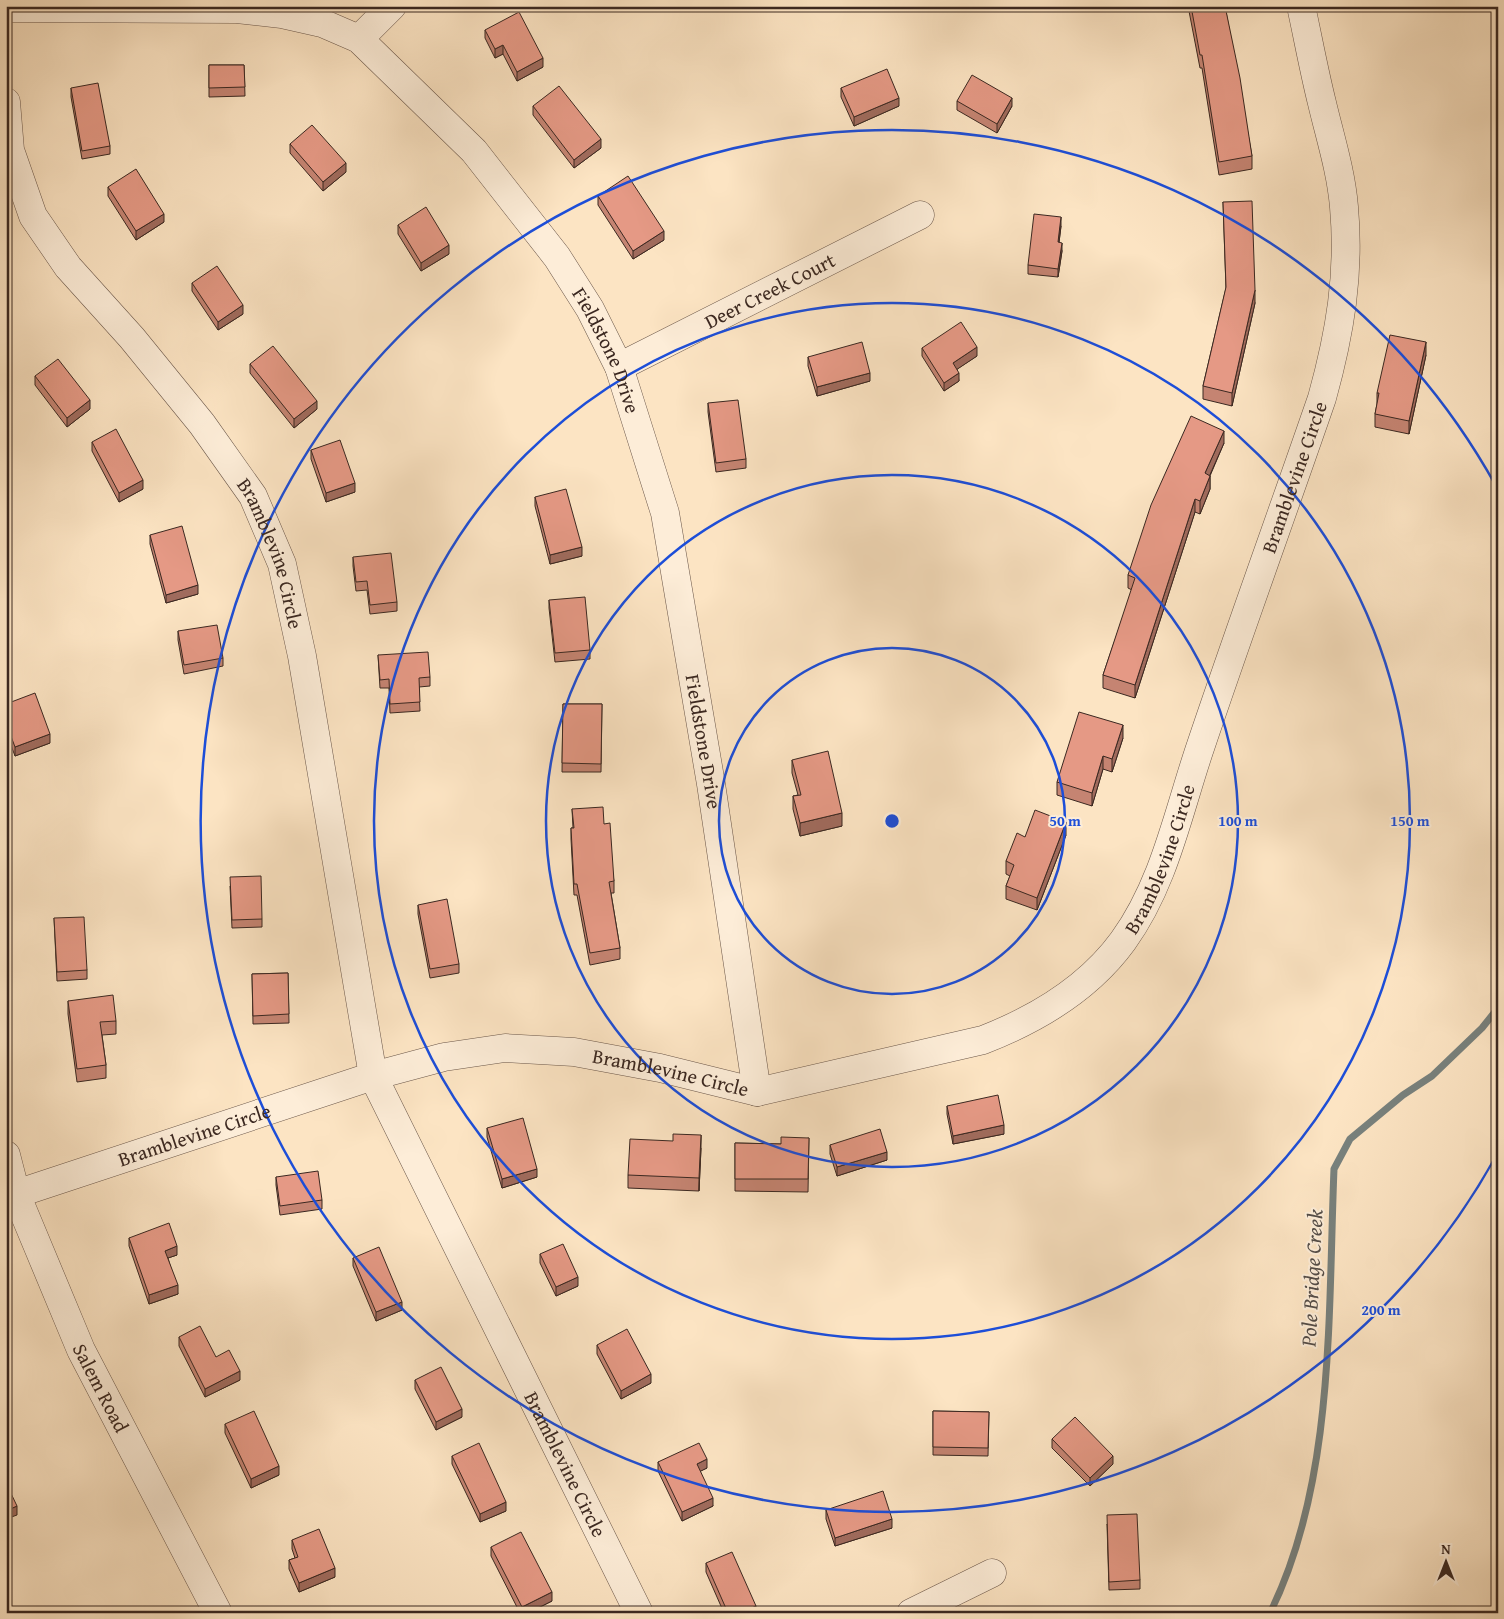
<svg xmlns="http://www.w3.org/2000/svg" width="1504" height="1619" viewBox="0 0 1504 1619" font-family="'Gentium Book Plus',serif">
  <rect width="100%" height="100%" fill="#fce4c3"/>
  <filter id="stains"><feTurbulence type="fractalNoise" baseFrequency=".004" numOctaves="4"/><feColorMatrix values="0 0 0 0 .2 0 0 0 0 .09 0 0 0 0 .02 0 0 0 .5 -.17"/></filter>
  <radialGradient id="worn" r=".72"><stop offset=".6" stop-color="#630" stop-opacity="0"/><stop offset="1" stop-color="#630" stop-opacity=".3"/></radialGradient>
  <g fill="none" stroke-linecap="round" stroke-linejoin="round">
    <!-- stream -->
    <path stroke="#78817d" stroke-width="7" d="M1270,1613c65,-131 58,-300 64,-444l16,-30 53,-44 29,-19 50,-48 16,-20"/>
    <!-- minor casing -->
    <g stroke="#6b574a" stroke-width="29">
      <g id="minor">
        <path id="s1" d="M6,8l231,1 45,5 40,9 37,16 115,112 83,106 33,52 29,58 46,146 46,271 46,308"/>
        <polyline points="359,39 392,6"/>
        <path id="s2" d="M6,102l4,48 23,66 35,51 64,71 70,86 51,72 29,68 20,92 71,420 266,537"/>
        <path id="s3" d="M619,367l301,-152"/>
        <path id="s4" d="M6,1155l10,39 65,156 137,263"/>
        <path id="s5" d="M16,1194l357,-118 71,-19 61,-9 69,4 86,16 97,24 226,-52c54,-21 105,-51 140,-99 42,-58 55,-129 78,-196 39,-116 81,-231 121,-347 18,-65 28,-124 22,-191 -3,-36 -14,-70 -22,-104 -8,-32 -14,-65 -21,-97"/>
        <polyline points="911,1613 992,1573"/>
      </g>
    </g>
    <!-- minor -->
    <use href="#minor" stroke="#fdedd8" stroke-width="28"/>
  </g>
  <!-- wall -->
  <g fill="#c58472" stroke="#3b2821">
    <polygon points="1188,6 1225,6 1252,156 1252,169 1219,175 1202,68 1200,68"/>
    <polygon points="485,30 543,67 517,81 503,54 495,58 485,38"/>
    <polygon points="209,65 244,65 245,96 209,97"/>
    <polygon points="71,88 110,146 110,154 82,159 71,97"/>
    <polygon points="841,88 899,106 854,126 841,97"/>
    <polygon points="957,101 1012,106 997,133 957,110"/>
    <polygon points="533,106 601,148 574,168 533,115"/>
    <polygon points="290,144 346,172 323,191 290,153"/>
    <polygon points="108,187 164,222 136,240 108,196"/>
    <polygon points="598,196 664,240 633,259 598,205"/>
    <polygon points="1223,202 1255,303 1232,406 1203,399 1203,386 1226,288"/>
    <polygon points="398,225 449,254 421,271 398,234"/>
    <polygon points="1061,226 1059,242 1062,251 1058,277 1028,274 1028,265"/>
    <polygon points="192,283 243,314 218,330 192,291"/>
    <polygon points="922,348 977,356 957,369 959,381 944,391 922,356"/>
    <polygon points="1426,355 1409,434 1375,427 1375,414 1377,404 1377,393"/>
    <polygon points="808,357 870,381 817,396 808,366"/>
    <polygon points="250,364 317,409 294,428 250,373"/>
    <polygon points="35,376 90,409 67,427 35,385"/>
    <polygon points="708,403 746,459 746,468 716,472 708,412"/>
    <polygon points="92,442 143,489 119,502 92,451"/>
    <polygon points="1224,443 1210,476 1210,489 1200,514 1195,512 1135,698 1103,688 1103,675 1132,590 1128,588 1128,575"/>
    <polygon points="311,450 355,492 326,502 311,459"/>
    <polygon points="535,497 582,556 550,564 535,506"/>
    <polygon points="150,535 198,594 166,603 150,544"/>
    <polygon points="353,557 397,602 397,611 370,614 367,590 356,591 353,566"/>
    <polygon points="549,600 590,650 590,659 555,662 549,608"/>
    <polygon points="178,631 223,658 223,666 184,674 178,640"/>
    <polygon points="378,655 430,677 430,686 419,687 420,711 390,713 389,688 380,688"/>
    <polygon points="6,704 50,743 15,756 6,732"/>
    <polygon points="563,704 602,704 601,772 562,772"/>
    <polygon points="1123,738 1112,772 1103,769 1092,806 1057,795 1057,782"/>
    <polygon points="792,760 842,826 800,836 793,809 793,796 798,795 792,773"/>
    <polygon points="572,809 604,824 614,881 614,893 611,893 620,948 620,959 590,965 577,895 574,895 571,839 571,828 573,828"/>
    <polygon points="1066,835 1037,910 1006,899 1006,886 1010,876 1006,874 1006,861 1025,837"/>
    <polygon points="230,886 262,919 262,927 232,928"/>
    <polygon points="418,905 459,964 459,973 430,978 418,914"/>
    <polygon points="54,918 87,970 87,979 57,981"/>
    <polygon points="288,973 289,1023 253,1024 252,974"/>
    <polygon points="68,1001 116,1021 116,1034 102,1035 106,1065 106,1078 77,1082 68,1014"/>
    <polygon points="947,1106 1004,1134 953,1144 947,1114"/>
    <polygon points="487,1128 537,1177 502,1188 487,1137"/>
    <polygon points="809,1138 808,1192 735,1191 735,1143 781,1144"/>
    <polygon points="830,1145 887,1160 837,1176 830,1154"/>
    <polygon points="701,1148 699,1191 628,1188 628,1175"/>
    <polygon points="276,1177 322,1200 322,1209 280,1215 276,1185"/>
    <polygon points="129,1238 177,1255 168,1258 178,1294 149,1304 129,1246"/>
    <polygon points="540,1254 578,1286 556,1296 540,1263"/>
    <polygon points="353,1258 402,1310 376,1321 353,1266"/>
    <polygon points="179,1337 216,1357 240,1380 205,1397 179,1346"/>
    <polygon points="597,1345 651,1383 621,1399 597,1354"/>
    <polygon points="415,1380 462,1417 436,1430 415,1389"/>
    <polygon points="933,1411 989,1412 988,1456 933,1455"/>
    <polygon points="225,1424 279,1475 251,1488 225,1433"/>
    <polygon points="1052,1439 1113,1464 1090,1486 1052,1448"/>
    <polygon points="452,1456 506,1511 480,1522 452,1464"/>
    <polygon points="658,1462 707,1468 700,1471 713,1506 682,1521 658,1471"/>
    <polygon points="826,1510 892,1528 835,1546 826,1519"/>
    <polygon points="1107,1524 1140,1580 1140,1589 1109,1590"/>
    <polygon points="292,1540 335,1577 299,1592 289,1569 289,1560 295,1558 292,1549"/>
    <polygon points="491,1547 552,1601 528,1613 520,1613 491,1556"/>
    <polygon points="706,1563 756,1613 724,1613 706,1572"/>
  </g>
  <!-- shaded-wall -->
  <g fill="#a06b5d" stroke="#3b2821">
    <polygon points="503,45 503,54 495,58 495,49"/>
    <polygon points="543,58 543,67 517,81 517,72"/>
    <polygon points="899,98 899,106 854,126 854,117"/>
    <polygon points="1012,98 1012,106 997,133 997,124"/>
    <polygon points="601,139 601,148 574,168 574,160"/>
    <polygon points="346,163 346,172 323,191 323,182"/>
    <polygon points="164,214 164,222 136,240 136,231"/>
    <polygon points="1061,217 1061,226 1058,251 1058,242"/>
    <polygon points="664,231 664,240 633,259 633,251"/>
    <polygon points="1062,243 1062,251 1058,277 1058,269"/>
    <polygon points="449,245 449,254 421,271 421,263"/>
    <polygon points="1255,290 1255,303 1232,406 1232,393"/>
    <polygon points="243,305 243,314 218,330 218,322"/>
    <polygon points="1426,342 1426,355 1409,434 1409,421"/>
    <polygon points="977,347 977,356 953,372 953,363"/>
    <polygon points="870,373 870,381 817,396 817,387"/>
    <polygon points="959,373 959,381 944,391 944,383"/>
    <polygon points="90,400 90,409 67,427 67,418"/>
    <polygon points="317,401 317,409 294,428 294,419"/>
    <polygon points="1224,431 1224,443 1205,486 1205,473"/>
    <polygon points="1210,476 1210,489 1200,514 1200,501"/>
    <polygon points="143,480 143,489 119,502 119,493"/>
    <polygon points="355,483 355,492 326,502 326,493"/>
    <polygon points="1195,499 1195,512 1135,698 1135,685"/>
    <polygon points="582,547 582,556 550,564 550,555"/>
    <polygon points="198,585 198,594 166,603 166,595"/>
    <polygon points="1123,725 1123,738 1112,772 1112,759"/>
    <polygon points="50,734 50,743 15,756 15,747"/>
    <polygon points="1103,756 1103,769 1092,806 1092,793"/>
    <polygon points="842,813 842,826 800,836 800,823"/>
    <polygon points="1066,822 1066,835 1037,910 1037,898"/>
    <polygon points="1004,1125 1004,1134 953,1144 953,1136"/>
    <polygon points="701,1135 701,1148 699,1191 699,1178"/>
    <polygon points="887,1152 887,1160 837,1176 837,1167"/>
    <polygon points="537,1169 537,1177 502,1188 502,1179"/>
    <polygon points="177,1246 177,1255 165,1259 165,1251"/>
    <polygon points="578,1277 578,1286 556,1296 556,1287"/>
    <polygon points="178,1285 178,1294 149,1304 149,1295"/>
    <polygon points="402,1302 402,1310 376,1321 376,1312"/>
    <polygon points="240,1371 240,1380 205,1397 205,1389"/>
    <polygon points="651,1374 651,1383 621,1399 621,1391"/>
    <polygon points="462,1409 462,1417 436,1430 436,1422"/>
    <polygon points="1113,1456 1113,1464 1090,1486 1090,1478"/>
    <polygon points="707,1459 707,1468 697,1473 697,1464"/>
    <polygon points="279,1466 279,1475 251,1488 251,1479"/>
    <polygon points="713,1498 713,1506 682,1521 682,1512"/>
    <polygon points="506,1502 506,1511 480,1522 480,1514"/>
    <polygon points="17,1506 17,1515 6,1519 6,1511"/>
    <polygon points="892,1519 892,1528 835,1546 835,1538"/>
    <polygon points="335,1568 335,1577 299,1592 299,1583"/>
    <polygon points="552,1592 552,1601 528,1613 522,1613 522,1607"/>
    <polygon points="756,1606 756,1613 740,1613"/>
  </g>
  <!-- building -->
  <g fill="#e59985" stroke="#3b2821">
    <polygon points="1191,6 1225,6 1240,78 1252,156 1219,162 1202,55 1200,55"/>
    <polygon points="519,12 543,58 517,72 503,45 495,49 485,30"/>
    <polygon points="209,65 244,65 245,87 209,88"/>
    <polygon points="887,69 899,98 854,117 841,88"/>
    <polygon points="972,75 1012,98 997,124 957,101"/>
    <polygon points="98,83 110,146 82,151 71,88"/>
    <polygon points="559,86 601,139 574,160 533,106"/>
    <polygon points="312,125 346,163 323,182 290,144"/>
    <polygon points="136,169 164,214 136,231 108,187"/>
    <polygon points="628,176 664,231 633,251 598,196"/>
    <polygon points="1252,201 1255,290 1232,393 1203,386 1226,287 1223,202"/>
    <polygon points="426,207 449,245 421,263 398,225"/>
    <polygon points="1034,214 1061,217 1058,242 1062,243 1058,269 1028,265"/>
    <polygon points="217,266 243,305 218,322 192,283"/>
    <polygon points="961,322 977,347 953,363 959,373 944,383 922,348"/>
    <polygon points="1390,335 1426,342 1409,421 1375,414 1379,393 1377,393"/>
    <polygon points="862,342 870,373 817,387 808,357"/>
    <polygon points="273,346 317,401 294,419 250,364"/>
    <polygon points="58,359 90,400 67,418 35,376"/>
    <polygon points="738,400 746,459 716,463 708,403"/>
    <polygon points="1191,416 1224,431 1205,473 1210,476 1200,501 1195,499 1135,685 1103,675 1135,578 1128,575 1151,505"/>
    <polygon points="116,429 143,480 119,493 92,442"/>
    <polygon points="340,440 355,483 326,493 311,450"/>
    <polygon points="566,489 582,547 550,555 535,497"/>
    <polygon points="182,526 198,585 166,595 150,535"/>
    <polygon points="391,553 397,602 370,605 367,581 356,582 353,557"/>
    <polygon points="585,597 590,650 555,653 549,600"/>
    <polygon points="217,625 223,658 184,665 178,631"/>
    <polygon points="428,652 430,677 419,678 420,702 390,704 389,679 380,680 378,655"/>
    <polygon points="35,693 50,734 15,747 6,723 6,704"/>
    <polygon points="563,704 602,704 601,764 562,763"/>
    <polygon points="1079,712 1123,725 1112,759 1103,756 1092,793 1057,782"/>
    <polygon points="828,751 842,813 800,823 793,796 801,795 792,760"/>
    <polygon points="603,807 604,824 610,823 614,881 609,882 620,948 590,953 577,884 574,884 571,828 574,828 572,809"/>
    <polygon points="1035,810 1066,822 1037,898 1006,886 1014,865 1006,861 1017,833 1025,837"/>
    <polygon points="261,876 262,919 232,920 230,877"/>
    <polygon points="447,899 459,964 430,969 418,905"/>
    <polygon points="84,917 87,970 57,972 54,918"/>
    <polygon points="288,973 289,1014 253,1016 252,974"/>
    <polygon points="113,995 116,1021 100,1022 106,1065 77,1069 68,1001"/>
    <polygon points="998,1095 1004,1125 953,1136 947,1106"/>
    <polygon points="523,1118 537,1169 502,1179 487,1128"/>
    <polygon points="880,1129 887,1152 837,1167 830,1145"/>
    <polygon points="673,1134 701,1135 699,1178 628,1175 630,1139 673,1141"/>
    <polygon points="781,1137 809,1138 808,1179 735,1179 735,1143 781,1144"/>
    <polygon points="318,1171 322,1200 280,1206 276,1177"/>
    <polygon points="169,1223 177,1246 165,1251 178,1285 149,1295 129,1238"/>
    <polygon points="563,1244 578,1277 556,1287 540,1254"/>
    <polygon points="379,1247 402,1302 376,1312 353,1258"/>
    <polygon points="200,1326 216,1357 229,1350 240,1371 205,1389 179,1337"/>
    <polygon points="627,1329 651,1374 621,1391 597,1345"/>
    <polygon points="441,1367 462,1409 436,1422 415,1380"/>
    <polygon points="254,1411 279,1466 251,1479 225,1424"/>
    <polygon points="933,1411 989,1412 988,1448 933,1447"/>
    <polygon points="1075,1417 1113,1456 1090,1478 1052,1439"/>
    <polygon points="479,1443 506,1502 480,1514 452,1456"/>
    <polygon points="699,1443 707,1459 697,1464 713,1498 682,1512 658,1462"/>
    <polygon points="6,1483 17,1506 6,1511"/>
    <polygon points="883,1491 892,1519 835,1538 826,1510"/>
    <polygon points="1137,1514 1140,1580 1109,1582 1107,1515"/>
    <polygon points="319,1529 335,1568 299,1583 289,1560 298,1557 292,1540"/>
    <polygon points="521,1532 552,1592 522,1607 491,1547"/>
    <polygon points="732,1552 756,1606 740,1613 728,1613 706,1563"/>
  </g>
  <!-- distance rings -->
  <g fill="none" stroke="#1d4ed8" stroke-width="2.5">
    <circle cx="892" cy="821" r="173"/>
    <circle cx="892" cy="821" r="346"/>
    <circle cx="892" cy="821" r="518"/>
    <path d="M1496 1156A691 691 0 1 1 1496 486"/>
  </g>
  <g text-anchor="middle" stroke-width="4" stroke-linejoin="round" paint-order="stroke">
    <!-- street labels -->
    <g font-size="20" fill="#3b2821" stroke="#fdedd8">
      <text dy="7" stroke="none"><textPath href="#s3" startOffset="169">Deer Creek Court</textPath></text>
      <text dy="7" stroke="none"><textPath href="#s1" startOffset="759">Fieldstone Drive</textPath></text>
      <text dy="7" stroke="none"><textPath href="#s5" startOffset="1669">Bramblevine Circle</textPath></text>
      <text dy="7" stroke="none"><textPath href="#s2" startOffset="535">Bramblevine Circle</textPath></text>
      <text dy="7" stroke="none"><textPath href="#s1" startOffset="1164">Fieldstone Drive</textPath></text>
      <text dy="7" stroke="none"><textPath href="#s5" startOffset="1264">Bramblevine Circle</textPath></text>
      <text dy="7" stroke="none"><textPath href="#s5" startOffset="679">Bramblevine Circle</textPath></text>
      <text dy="7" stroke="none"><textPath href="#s5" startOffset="188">Bramblevine Circle</textPath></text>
      <text dy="7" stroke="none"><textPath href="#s4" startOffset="252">Salem Road</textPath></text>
      <text dy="7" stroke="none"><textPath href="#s2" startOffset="1502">Bramblevine Circle</textPath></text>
    </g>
    <!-- water labels -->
    <g font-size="21" font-style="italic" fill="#544d48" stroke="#fdedd8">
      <text transform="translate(1312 1278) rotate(-87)" y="7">Pole Bridge Creek</text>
    </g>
  </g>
  <circle cx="892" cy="821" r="8" fill="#1d4ed8" stroke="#fdedd8" stroke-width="2.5"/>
  <g font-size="15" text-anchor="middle" font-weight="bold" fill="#1d4ed8" stroke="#fdedd8" stroke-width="4" stroke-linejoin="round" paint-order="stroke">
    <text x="1065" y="826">50 m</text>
    <text x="1238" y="826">100 m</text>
    <text x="1410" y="826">150 m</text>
    <text x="1381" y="1315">200 m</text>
  </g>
  <!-- margin -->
  <rect width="1504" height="1619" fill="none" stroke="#fce4c3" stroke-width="25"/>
  <rect x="8" y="8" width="1489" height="1604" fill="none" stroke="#3b2821" stroke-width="2.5"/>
  <rect x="12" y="12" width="1479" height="1594" fill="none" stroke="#3b2821"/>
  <!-- north arrow -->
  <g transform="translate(1446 1562)" stroke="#fdedd8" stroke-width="4" paint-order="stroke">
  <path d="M0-4L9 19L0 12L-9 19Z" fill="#3b2821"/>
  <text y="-8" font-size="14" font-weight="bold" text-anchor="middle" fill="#3b2821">N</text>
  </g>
  <rect width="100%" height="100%" filter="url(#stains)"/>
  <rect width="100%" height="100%" fill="url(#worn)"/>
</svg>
